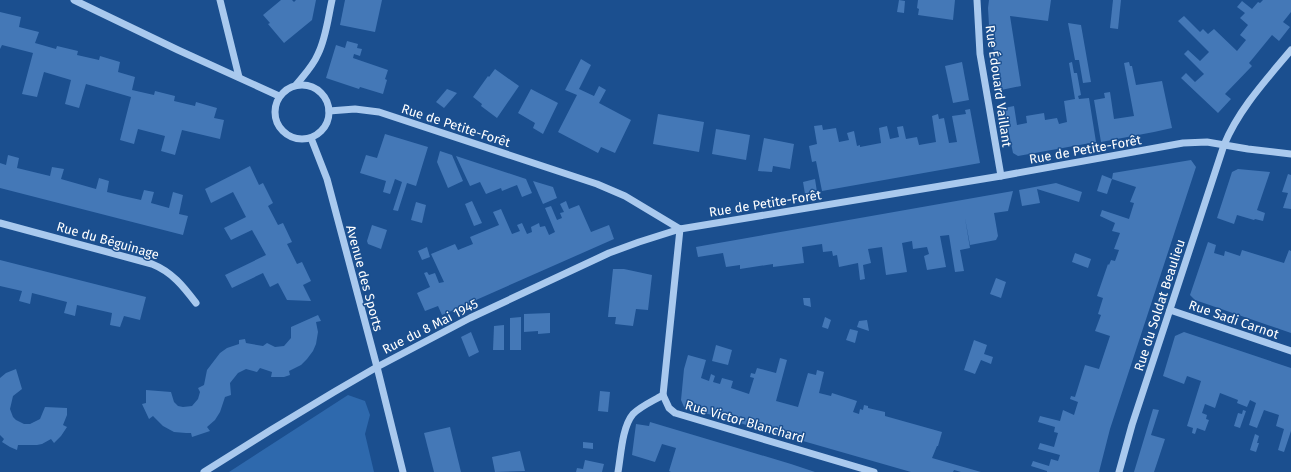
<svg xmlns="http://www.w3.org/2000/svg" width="1291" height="472" viewBox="0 0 1291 472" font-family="'Fira Sans',sans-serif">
  <rect width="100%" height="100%" fill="#1b4f8f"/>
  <!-- green -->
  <polygon fill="#2e69ad" points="348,395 365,401 370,415 365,434 374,472 229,472"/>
  <!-- building -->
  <g fill="#4478b7">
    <polygon points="281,0 292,0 294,2 296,0 316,0 312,20 284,43 268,24 270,23 263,15"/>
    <polygon points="345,0 382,0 375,32 340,25"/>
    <polygon points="899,0 905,1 904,13 897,12"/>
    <polygon points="918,0 955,0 953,20 918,15 919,9 917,8"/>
    <polygon points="989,0 1051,0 1048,21 1010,16 1021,86 1001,90 989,25 988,8"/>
    <polygon points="1113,0 1121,0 1118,29 1110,28"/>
    <polygon points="1263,0 1291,0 1291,12 1283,22 1290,27 1279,41 1272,35 1254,57 1249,63 1252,66 1225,94 1231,99 1218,113 1181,78 1186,73 1195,82 1204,74 1184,54 1188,50 1200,61 1209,52 1178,21 1184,16 1200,32 1203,29 1208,34 1214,29 1237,51 1246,40 1240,35 1248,25 1240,18 1245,13 1237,7 1242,1 1252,9 1258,2 1260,3"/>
    <polygon points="0,12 21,17 19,27 39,32 35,43 56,49 57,46 78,51 77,55 99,60 100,56 120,62 118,72 135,77 132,90 154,95 155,91 175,96 174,101 195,106 196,102 217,108 214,118 224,120 220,139 182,130 175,155 161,151 165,136 138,129 134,144 120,140 131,97 86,84 79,108 65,104 71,80 44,72 37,97 22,94 33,53 2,45 0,49"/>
    <polygon points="1068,23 1081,25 1091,82 1083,83 1079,60 1075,60"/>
    <polygon points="347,41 358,44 357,48 362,49 360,56 354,54 353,58 388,70 385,79 387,80 383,94 360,87 359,89 326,78 336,45 345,48"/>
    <polygon points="581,59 591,65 579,89 594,96 599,86 606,90 599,103 631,120 615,153 601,147 598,153 558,132 577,95 565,90"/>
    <polygon points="962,62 969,100 953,103 945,66"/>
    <polygon points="1072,62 1074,73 1077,73 1081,95 1078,96 1079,99 1089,98 1096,142 1018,156 1013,153 1004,108 1014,106 1017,125 1027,123 1026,116 1044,113 1045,120 1057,118 1059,124 1067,122 1064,101 1075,99 1069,63"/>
    <polygon points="1129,62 1130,66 1132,66 1136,85 1162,81 1172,128 1154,132 1101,142 1094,100 1105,98 1104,93 1110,92 1114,119 1134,116 1124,63"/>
    <polygon points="495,69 519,86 497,118 481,106 482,104 473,97 488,76 489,77"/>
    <polygon points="447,89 457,93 444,108 436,102"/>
    <polygon points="531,89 558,103 543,134 533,128 535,123 518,113"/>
    <polygon points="970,109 980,163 822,191 816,161 812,162 809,146 817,144 814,126 822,125 823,130 836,128 839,142 849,140 847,133 854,131 857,146 860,145 860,147 881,143 879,128 887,126 890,139 899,137 897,127 903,126 906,139 917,137 919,145 936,142 932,116 938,114 939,119 944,118 949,143 957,142 952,116 966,114 965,110"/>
    <polygon points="658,114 704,122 699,152 653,144"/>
    <polygon points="716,129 750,135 746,160 712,154"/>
    <polygon points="385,134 428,147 416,186 407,183 398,211 393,210 402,182 395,179 390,194 383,192 386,181 360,173 366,155 377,158"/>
    <polygon points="764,138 794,144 790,169 773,166 772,172 758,171"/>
    <polygon points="440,151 452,155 463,181 448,188 437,162"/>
    <polygon points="8,155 19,158 17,168 50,176 52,167 64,169 61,179 96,189 99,178 109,181 107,192 123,196 141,200 144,190 154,192 151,203 169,208 173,192 183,195 179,214 188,216 183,235 0,188 0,163 6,165"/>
    <polygon points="456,156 526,179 532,193 522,197 517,185 502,191 501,188 486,194 480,182 470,186"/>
    <polygon points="1191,160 1196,167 1110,429 1099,472 1047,472 1047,471 1031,466 1033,461 1049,466 1051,459 1058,461 1060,455 1038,449 1040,443 1054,447 1058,433 1054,432 1055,427 1038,422 1040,416 1060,421 1063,410 1074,415 1078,402 1070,399 1071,396 1075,397 1085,365 1099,369 1110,336 1095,331 1101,315 1098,314 1103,298 1097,296 1108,264 1109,265 1111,260 1115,261 1119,250 1114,249 1120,233 1112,231 1115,223 1100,216 1102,210 1129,219 1134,203 1130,202 1136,187 1112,179 1113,173"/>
    <polygon points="250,166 259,185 263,183 273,203 268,206 278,225 283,223 292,242 287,244 297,264 302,262 311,281 303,285 311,301 287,300 278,283 270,287 263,273 232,288 225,275 266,255 252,230 231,240 224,228 246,217 233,192 211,203 205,189"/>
    <polygon points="1238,169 1270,172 1257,210 1265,213 1263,221 1255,219 1254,220 1237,215 1234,224 1217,218 1232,172"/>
    <polygon points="1288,174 1291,175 1291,209 1283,208 1288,193 1282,192"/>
    <polygon points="1102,175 1112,179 1107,194 1097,191"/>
    <polygon points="815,179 817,192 805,194 803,182"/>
    <polygon points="533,181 553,187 557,198 543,204"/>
    <polygon points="1056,183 1082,192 1079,202 1037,189 1040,203 1022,206 1019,190"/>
    <polygon points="1013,191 1008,211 994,213 998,236 996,240 970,245 965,218 970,248 960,250 964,271 955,272 949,235 940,236 946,267 927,270 924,256 929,254 927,247 913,249 912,241 902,243 907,272 886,275 882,247 868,249 871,263 863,265 865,279 860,280 858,263 839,267 837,255 833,256 832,251 823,252 822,244 802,247 804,263 773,267 773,264 740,269 740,265 726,267 723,253 698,257 696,247"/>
    <polygon points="472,201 482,223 474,226 465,204"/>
    <polygon points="566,201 569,209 579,205 591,232 609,225 614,239 442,315 438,306 425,311 417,293 430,287 424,273 427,272 429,275 435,273 439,283 444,282 431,254 455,244 458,250 473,244 470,237 499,225 493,212 501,209 512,234 520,231 517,225 522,223 527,234 532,232 531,227 539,223 540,227 545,226 549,235 555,232 545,208 551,206 557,220 562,218 560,213 564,212 560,204"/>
    <polygon points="416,202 426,205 422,223 411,220"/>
    <polygon points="372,225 387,230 381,249 368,244 367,241"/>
    <polygon points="1208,242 1216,245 1214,253 1224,256 1225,251 1240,256 1242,250 1284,263 1289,250 1291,251 1291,333 1195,300 1190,295"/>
    <polygon points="427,247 430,257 422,260 418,251"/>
    <polygon points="1075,253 1091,259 1088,268 1072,262"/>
    <polygon points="0,260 146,297 140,320 124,316 120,327 110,325 112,313 77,305 75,316 64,313 67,302 32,293 30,304 19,301 22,291 0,286"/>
    <polygon points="613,269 624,269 652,275 648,310 636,309 633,326 615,324 616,317 608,317"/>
    <polygon points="996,278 1006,282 1001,298 990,294"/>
    <polygon points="803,298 810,298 811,307 804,305"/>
    <polygon points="550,313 550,333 538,334 538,331 524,332 524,314"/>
    <polygon points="318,315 321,321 316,322 318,332 316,344 313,351 307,359 301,365 289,371 290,375 284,377 271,377 272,372 260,368 257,372 246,369 238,373 230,383 231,395 225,397 220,412 215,420 207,427 210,431 192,437 191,433 186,433 174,432 163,426 153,416 149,419 142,404 146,403 146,390 171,392 174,402 178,406 183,407 192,406 198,399 200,392 198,388 204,385 207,370 220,353 227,348 239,344 239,340 245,339 246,343 263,346 267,343 275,347 284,346 291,338 291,327"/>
    <polygon points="521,317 521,350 510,350 510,318"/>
    <polygon points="825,317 831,320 828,329 822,327"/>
    <polygon points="867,320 869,331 857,327 859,321"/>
    <polygon points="504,325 504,350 493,350 494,326"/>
    <polygon points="850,329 858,331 855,343 846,340"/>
    <polygon points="471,332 479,352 469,357 461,337"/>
    <polygon points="1184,332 1291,368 1291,431 1284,452 1278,450 1284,429 1276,426 1279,415 1264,410 1257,428 1249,425 1256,403 1250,400 1247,407 1237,403 1238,400 1220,393 1215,408 1205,404 1202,413 1207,415 1206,419 1209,420 1205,431 1197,428 1195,434 1192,433 1193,428 1187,426 1201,381 1187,376 1184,384 1163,376 1175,336"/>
    <polygon points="974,340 987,345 984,354 993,357 991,364 981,360 975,374 964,370"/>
    <polygon points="716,345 732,350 728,365 712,361"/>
    <polygon points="688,355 706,360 701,378 709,381 711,374 715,376 713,382 720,384 722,378 733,381 731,388 749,394 754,378 750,377 751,373 755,374 757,368 776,373 780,358 787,360 776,401 798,407 808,373 816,375 817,370 824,372 819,393 831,396 832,393 857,401 853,412 859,414 860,409 863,410 864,405 868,406 868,408 885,412 885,416 942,432 938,446 937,446 932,458 981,472 961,472 954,470 953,472 911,472 684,407 681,400 684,369"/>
    <polygon points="16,369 22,389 13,396 10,409 13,417 16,420 24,424 30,424 40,419 45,407 67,408 67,415 63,425 67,427 61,436 54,443 51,439 42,444 37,445 18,445 17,450 10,447 2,442 4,439 0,435 0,378 6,373"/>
    <polygon points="600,391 610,392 608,412 598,411"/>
    <polygon points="1153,409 1159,410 1151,435 1165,439 1154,472 1134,472"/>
    <polygon points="1243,410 1246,411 1240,428 1234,426 1238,413 1242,414"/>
    <polygon points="650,422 791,464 815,472 671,472 669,471 676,448 662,444 655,462 632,455 636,424 649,426"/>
    <polygon points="450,427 461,472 434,472 424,433"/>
    <polygon points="1255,434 1259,436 1257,443 1259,443 1256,452 1250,450"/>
    <polygon points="583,442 593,443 593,449 583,448"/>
    <polygon points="520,451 525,471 495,472 492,457"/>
    <polygon points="585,460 604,464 602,472 576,472 577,468 583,469"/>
  </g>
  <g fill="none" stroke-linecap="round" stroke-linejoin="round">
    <!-- minor -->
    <g stroke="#a9c9ee" stroke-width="7">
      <polyline points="74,0 178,50 279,96"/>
      <polyline points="220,0 239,77"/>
      <polyline points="977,0 980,54 1001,176"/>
      <circle cx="302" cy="112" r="27"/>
      <path d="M296,85c8,-10 17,-19 22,-31 8,-16 10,-36 14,-54"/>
      <polyline points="329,111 355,109 379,112 597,184 625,196 680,229"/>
      <polyline points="311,138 327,179 377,367 403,472"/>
      <path d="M0,223l152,41c20,8 31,22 44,39"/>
      <polyline points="680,229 663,395 669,408 675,413 874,472"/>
      <polyline points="1170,310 1291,351"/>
      <polyline points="204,472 271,430 334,392 377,367 470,318 609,253 639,242 680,229 1001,176 1183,143 1207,142 1248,149 1291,154"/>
      <path d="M618,472c3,-17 4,-45 15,-58 8,-8 20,-13 30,-19"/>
      <path d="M1119,472l13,-47 92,-280c15,-36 42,-65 67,-95"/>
    </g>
  </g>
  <g text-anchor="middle" stroke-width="3" stroke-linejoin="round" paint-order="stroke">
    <!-- street labels -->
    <g font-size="13" fill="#fff" stroke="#1b4f8f">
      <text transform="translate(999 86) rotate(82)" y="5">Rue Édouard Vaillant</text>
      <text transform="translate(456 125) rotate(18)" y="5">Rue de Petite-Forêt</text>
      <text transform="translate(1085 149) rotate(-10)" y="5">Rue de Petite-Forêt</text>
      <text transform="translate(765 203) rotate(-9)" y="5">Rue de Petite-Forêt</text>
      <text transform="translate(108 240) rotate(16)" y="5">Rue du Béguinage</text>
      <text transform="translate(365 278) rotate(75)" y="5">Avenue des Sports</text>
      <text transform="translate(1159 305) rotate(-72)" y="5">Rue du Soldat Beaulieu</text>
      <text transform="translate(1234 319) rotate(19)" y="5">Rue Sadi Carnot</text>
      <text transform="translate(430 326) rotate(-27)" y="5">Rue du 8 Mai 1945</text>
      <text transform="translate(745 421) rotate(16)" y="5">Rue Victor Blanchard</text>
    </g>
  </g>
</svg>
